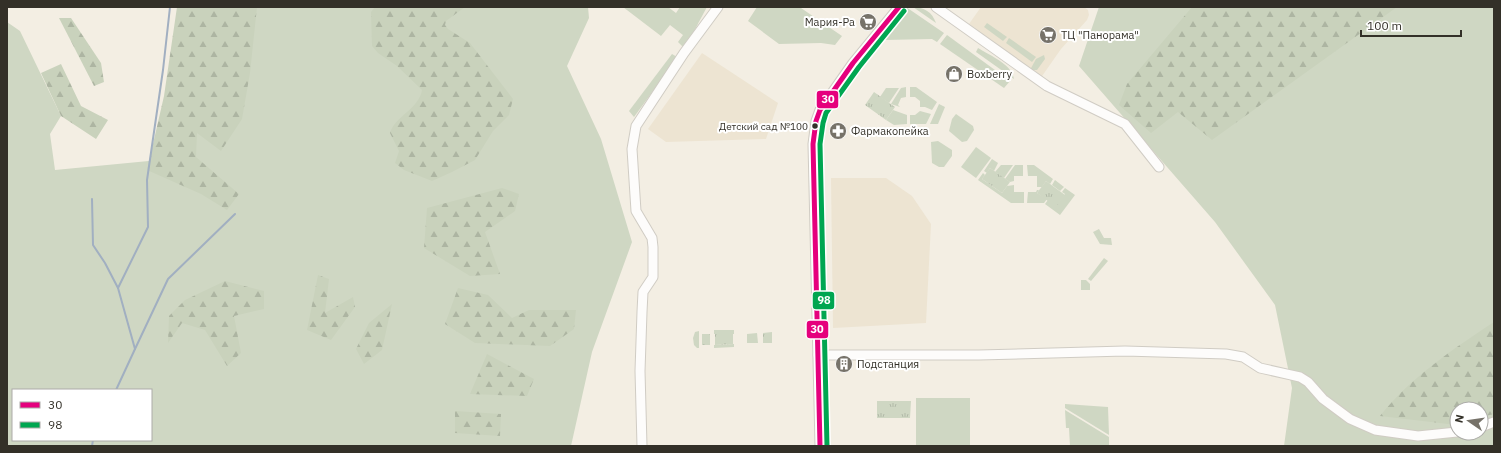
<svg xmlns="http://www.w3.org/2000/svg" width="1501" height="453" viewBox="0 0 1501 453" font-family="'IBM Plex Sans',sans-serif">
  <defs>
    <pattern id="forest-firs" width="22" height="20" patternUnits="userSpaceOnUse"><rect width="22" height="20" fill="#c9d2bc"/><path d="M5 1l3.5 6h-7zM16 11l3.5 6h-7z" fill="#adb5a2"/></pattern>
    <pattern id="park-tufts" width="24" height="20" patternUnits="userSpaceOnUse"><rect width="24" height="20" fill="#cfd7c3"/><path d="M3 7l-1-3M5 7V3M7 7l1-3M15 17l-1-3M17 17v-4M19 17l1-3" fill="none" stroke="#b2b9a8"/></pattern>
  </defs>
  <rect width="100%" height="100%" fill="#f3eee3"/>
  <!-- built -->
  <g fill="#ede4d2">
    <polygon points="981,7 1084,7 1088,10 1089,15 1087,20 1061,49 1040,79 976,35 975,28 969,24"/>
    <polygon points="702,53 778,103 766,139 666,142 648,129"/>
    <polygon points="831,178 886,178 912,196 931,224 926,323 833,328"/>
  </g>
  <!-- green -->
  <g fill="#cfd7c3" fill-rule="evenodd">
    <path d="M191,7h397l1,11 -22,48 34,73 31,103 -40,110 -21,94h-564v-424l13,9 41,85 -11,18 5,36 104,-10zM13,390h138v50h-138z"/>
    <path d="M623,7h45l8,6 4,-6h27c-8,14 -13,26 -22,39h-3l-4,-4 5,-7 -13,-10 -9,11z"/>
    <polygon points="757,7 801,8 842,36 835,45 821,43 779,44 748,21"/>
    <polygon points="906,7 944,33 937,42 932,39 885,40 884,38"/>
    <path d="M913,7c11,0 19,5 23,16z"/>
    <path d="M1099,7h395v439h-210l8,-58 -17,-83 -60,-83 -136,-156zM1457,409h24v24h-24z"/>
    <polygon points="987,23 1007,37 1003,41 984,27"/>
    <polygon points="947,35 1010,81 1004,88 940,44"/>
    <polygon points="1009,38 1036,57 1032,62 1006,43"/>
    <path d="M978,48c11,7 34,16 36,31l-38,-27z"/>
    <polygon points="672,54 677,57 675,61 634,117 629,111"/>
    <polygon points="1044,55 1045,59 1037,70 1030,70 1036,59"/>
    <polygon points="906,87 906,97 901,98 898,105 900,107 891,104 901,88"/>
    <polygon points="910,87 916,87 937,102 932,110 925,107 920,107 920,101 915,97 910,97"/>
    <polygon points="886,88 899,88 889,103 880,97"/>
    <polygon points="939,104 945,107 938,124 930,124"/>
    <polygon points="893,110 907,115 907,124 894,125 886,120"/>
    <polygon points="920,111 931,114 926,124 910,124 910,115 915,115"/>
    <polygon points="956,114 973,126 974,130 967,141 962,142 949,131 952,119"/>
    <polygon points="938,141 952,150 952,156 944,167 939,167 932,163 931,142"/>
    <polygon points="976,147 991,158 976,178 961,167"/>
    <polygon points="992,159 998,163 994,171 990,168 987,173 984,171"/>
    <polygon points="1001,165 1013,165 1004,178 995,172"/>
    <polygon points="1015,165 1023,165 1023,176 1014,176 1014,181 1010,182 1005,179"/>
    <polygon points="1027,165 1034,165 1053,179 1050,184 1046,181 1042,187 1037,187 1037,176 1028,176"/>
    <polygon points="983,173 985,175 982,179 1002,193 1007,186 1014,185 1014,192 1024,192 1024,203 1011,203 978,180"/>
    <polygon points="1055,180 1064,187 1060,191 1052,185"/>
    <polygon points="1065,188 1075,195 1060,215 1045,204 1048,200 1056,206 1065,194 1062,192"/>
    <polygon points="1037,190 1039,190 1037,193 1047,199 1044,203 1027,203 1028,192 1036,192"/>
    <polygon points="1099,229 1104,238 1111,238 1112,245 1100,244 1093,232"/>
    <polygon points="1104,258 1108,261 1091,281 1088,279"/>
    <polygon points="1081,280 1086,280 1090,284 1090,290 1081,290"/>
    <rect x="714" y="330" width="20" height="4"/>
    <polygon points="699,331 699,348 697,348 694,345 693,338 695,332"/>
    <polygon points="734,344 734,347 714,348 714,345"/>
    <rect x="916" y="398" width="54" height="48"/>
    <polygon points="1065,404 1108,407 1109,435 1065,408"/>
    <polygon points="1065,410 1109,437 1109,446 1070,446 1069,428 1066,428"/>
  </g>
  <!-- forest -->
  <g fill="url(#forest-firs)">
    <polygon points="177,7 257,7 250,73 242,119 221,151 197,133 196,157 239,194 227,210 201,194 147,170 164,96"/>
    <path d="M375,7h90l-19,14 -1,4 3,4 22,14 43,56 -4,16 -16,16 -18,29 -23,12 -20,9 -28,-11 -9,-7 4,-12 -9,-18c5,-17 29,-24 32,-43l-25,-24 -19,-13 -6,-7 -1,-34z"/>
    <polygon points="1192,7 1397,7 1212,140 1178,112 1151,133 1119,105 1127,84"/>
    <polygon points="59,18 71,18 101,63 104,82 94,86"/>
    <polygon points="61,64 81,106 108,120 96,139 61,116 41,73"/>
    <polygon points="502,188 519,194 515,211 485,232 500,274 470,276 424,248 427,208"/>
    <polygon points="318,275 329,279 325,313 353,297 355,307 331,340 307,330"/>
    <polygon points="225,281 264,291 264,309 234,316 241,353 227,366 205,330 182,323 168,343 169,316 185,300"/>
    <polygon points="458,288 488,295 512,318 529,310 576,310 574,329 550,346 475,343 445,324"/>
    <polygon points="392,304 382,350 364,364 356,349 369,323"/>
    <path d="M1494,322v92l-13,3v-8h-24v13l-9,2 -68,-8c30,-38 73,-67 114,-94z"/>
    <polygon points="487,354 534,379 527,396 470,394"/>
    <polygon points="455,411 501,414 500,436 455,433"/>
  </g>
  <!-- park -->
  <g fill="url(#park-tufts)">
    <polygon points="874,92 895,107 886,120 865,105"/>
    <polygon points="990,168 1010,182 1002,193 982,179"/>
    <polygon points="1046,181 1065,195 1056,207 1037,193"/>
    <polygon points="772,332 772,343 763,343 763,333"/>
    <polygon points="757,333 758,343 747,343 747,334"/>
    <rect x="702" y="334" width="8" height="11"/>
    <polygon points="715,334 733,334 733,344 715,345"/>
    <polygon points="877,401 911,401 910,418 877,418"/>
  </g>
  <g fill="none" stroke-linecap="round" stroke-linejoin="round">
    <!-- stream -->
    <g stroke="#a1afc1" stroke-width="2">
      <polyline points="92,199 93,245 105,263 118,288 135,349 116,390"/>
      <polyline points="118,288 148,227 147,180 163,70 170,7"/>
      <polyline points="135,349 168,279 235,214"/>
      <polyline points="92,446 93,440"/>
    </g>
    <!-- minor casing -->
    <g stroke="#d0ccc4" stroke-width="11">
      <g id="minor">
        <polyline points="936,7 1047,86 1125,124 1159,167"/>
        <polyline points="818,355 979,355 1125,351 1226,354 1243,357 1260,368 1300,377 1308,382 1323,399 1350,419 1375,430 1418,436 1457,432"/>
        <polyline points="1481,427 1494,422"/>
        <polyline points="642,446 640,371 642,312 643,292 653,277 653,247 652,238 636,211 632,149 636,126 684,53 718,7"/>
        <polyline points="820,446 813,144 816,121 820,110 853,63 899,7"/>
      </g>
    </g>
    <!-- minor -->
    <use href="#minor" stroke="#fdfcfb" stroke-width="9"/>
    <!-- bus-1 casing -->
    <g stroke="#fff" stroke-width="8">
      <polyline id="bus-1" points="820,446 813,144 816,121 820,110 853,63 899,7"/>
    </g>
    <!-- bus-2 casing -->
    <g stroke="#fff" stroke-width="8">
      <polyline id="bus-2" points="827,446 820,144 823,123 826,113 859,67 904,11"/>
    </g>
    <!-- bus-1 -->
    <use href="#bus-1" stroke="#e5007d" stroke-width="5"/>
    <!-- bus-2 -->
    <use href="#bus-2" stroke="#00a651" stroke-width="5"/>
  </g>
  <!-- icons -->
  <defs>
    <g id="supermarket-disc" transform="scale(0.9)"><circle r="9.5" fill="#767269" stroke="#fff"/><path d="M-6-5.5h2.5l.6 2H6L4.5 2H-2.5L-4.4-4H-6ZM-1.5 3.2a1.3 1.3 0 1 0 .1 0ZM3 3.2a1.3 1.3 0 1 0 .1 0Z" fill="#fff"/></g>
    <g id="shop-disc" transform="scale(0.9)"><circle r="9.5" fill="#767269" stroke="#fff"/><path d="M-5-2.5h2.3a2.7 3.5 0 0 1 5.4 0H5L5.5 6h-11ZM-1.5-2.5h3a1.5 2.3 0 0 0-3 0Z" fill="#fff"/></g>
    <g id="pharmacy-disc" transform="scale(0.9)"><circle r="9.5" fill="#767269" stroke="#fff"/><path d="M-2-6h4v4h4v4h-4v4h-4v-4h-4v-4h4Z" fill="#fff"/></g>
    <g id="building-disc" transform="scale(0.9)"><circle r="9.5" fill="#767269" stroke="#fff"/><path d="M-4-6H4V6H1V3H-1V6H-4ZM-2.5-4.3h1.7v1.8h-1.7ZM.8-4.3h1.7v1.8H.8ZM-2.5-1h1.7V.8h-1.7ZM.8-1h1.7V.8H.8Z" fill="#fff"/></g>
  </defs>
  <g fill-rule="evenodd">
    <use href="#supermarket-disc" x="868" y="22"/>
    <use href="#supermarket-disc" x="1048" y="35"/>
    <use href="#shop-disc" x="954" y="74"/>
    <use href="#pharmacy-disc" x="838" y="131"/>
    <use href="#building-disc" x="844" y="364"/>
  </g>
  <!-- markers -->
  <circle fill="#333028" stroke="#fff" stroke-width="1.5" cx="815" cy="126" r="3.5"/>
  <g text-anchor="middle" stroke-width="4" stroke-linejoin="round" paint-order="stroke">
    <!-- bus labels -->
    <g font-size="10" fill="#333028" stroke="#fff" text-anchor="end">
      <text x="808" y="130">Детский сад №100</text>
    </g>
    <!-- poi labels -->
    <g font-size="11" fill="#333028" stroke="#fff" text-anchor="start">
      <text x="855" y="26" text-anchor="end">Мария-Ра</text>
      <text x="1061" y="39">ТЦ "Панорама"</text>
      <text x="967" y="78">Boxberry</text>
      <text x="851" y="135">Фармакопейка</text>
      <text x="857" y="368">Подстанция</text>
    </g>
  </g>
  <g stroke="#fff" stroke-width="1.5">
    <rect x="816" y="90" width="23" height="19" rx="4" fill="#e5007d"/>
    <rect x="812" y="291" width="23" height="19" rx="4" fill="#00a651"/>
    <rect x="806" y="320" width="23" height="19" rx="4" fill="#e5007d"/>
  </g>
  <g font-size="11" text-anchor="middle" font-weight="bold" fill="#fff">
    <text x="828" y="103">30</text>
    <text x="824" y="304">98</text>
    <text x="817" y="333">30</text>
  </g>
  <!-- border -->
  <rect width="1501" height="453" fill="none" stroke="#333028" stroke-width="16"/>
  <!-- legend -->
  <rect x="12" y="389" width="140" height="52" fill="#ffffff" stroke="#adaca9"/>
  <rect x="20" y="402" width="20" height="6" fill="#e5007d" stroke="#adaca9"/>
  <text x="48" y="409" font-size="12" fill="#333028">30</text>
  <rect x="20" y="422" width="20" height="6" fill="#00a651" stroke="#adaca9"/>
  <text x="48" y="429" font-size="12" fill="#333028">98</text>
  <!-- north arrow -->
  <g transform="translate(1469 421) rotate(283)"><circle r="19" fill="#ffffff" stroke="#adaca9"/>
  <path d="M0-3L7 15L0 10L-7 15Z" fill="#767269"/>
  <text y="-6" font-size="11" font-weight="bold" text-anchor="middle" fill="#333028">N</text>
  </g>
  <!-- scale -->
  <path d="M1361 30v6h100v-6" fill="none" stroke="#333028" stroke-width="2"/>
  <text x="1367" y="30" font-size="12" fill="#333028" stroke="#ffffff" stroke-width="3" paint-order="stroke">100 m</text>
</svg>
